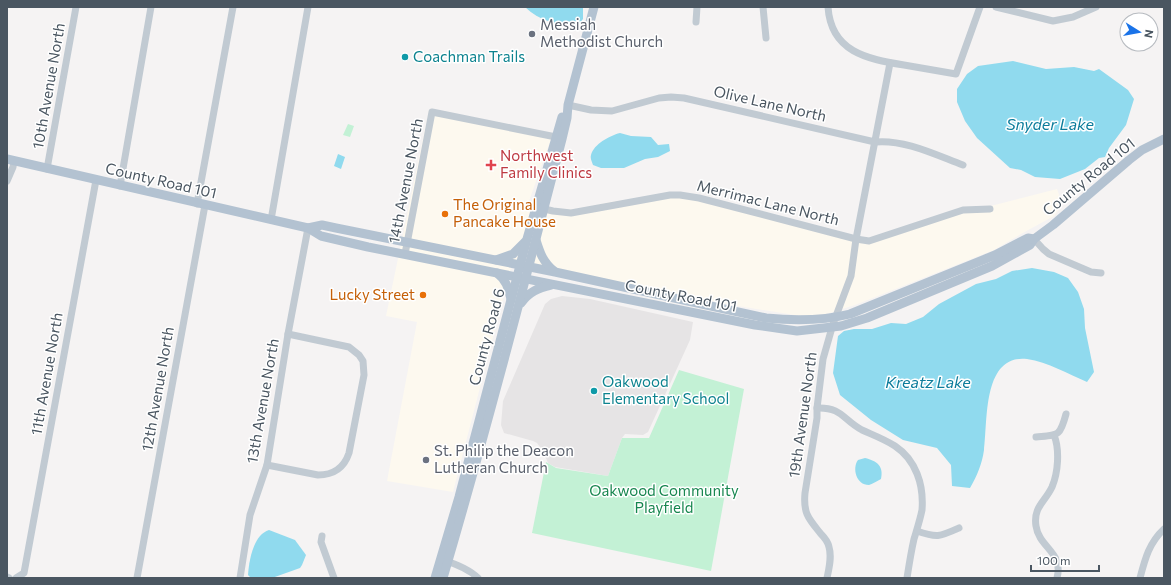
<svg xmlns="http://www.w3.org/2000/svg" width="1171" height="585" viewBox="0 0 1171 585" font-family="Commissioner,sans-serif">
  <rect width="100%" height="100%" fill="#f5f3f3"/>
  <!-- commercial -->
  <polygon fill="#fdf9ef" points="429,110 486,125 552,136 528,204 547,210 578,209 610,202 671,194 869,240 983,208 1057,189 1061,200 1061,207 1054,216 1021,234 994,250 855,305 823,315 807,317 738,306 513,260 453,492 387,481 417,322 386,316"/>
  <!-- education -->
  <polygon fill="#e6e4e5" points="562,296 590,299 693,322 690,340 648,432 643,435 625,434 622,438 608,476 555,467 548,463 543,451 537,443 533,441 504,433 501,425 503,401 545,304 551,299"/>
  <!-- green -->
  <g fill="#c3f1d5">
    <polygon points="348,124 354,126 350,137 343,135"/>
    <polygon points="679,370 744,389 711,571 532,533 546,462 556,468 608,476 622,438 649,438"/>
  </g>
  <!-- water -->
  <g fill="#90daee">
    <path d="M525,7h58v12l-6,7c-19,-1 -38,-5 -52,-19z"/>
    <polygon points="1013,61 1046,69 1074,67 1094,71 1099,69 1128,90 1134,99 1126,125 1109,148 1105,157 1099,158 1085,169 1060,179 1035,177 1021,170 1010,168 977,138 965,121 957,102 957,89 967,74 978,66"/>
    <path d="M620,133l11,3 20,1 7,8 11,-1 1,7 -12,6 -13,2 -21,9h-23l-8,-3c-1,-3 -3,-7 -2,-10 3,-11 18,-19 29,-22z"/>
    <polygon points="338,154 345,157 341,169 334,166"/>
    <path d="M1032,268l22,4 14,6 10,14 6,17 1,19 9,44 -7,10c-19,-8 -39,-20 -60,-23 -45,-5 -39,63 -43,91 -2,14 -7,26 -14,38l-18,-2 -1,-21 -14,-17 -34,-8 -32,-20 -31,-25 -7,-22 5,-37 6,-5 10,-2h18l19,-6 15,1 17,-7 16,-13 37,-20 20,-5 16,-8z"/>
    <path d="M865,458c12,3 19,8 16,21 -4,2 -9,5 -12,6 -13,0 -17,-17 -11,-25z"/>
    <path d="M269,530l26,10 11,15 -4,10 -2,3 -28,10h-21l-3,-3c1,-14 5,-40 21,-45z"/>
  </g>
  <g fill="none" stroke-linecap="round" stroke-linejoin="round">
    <!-- minor -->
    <g stroke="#c1cad2" stroke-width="7">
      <polyline points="763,7 766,38"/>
      <path d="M828,7c3,45 39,52 76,58 17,3 35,6 52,9l24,-67"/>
      <polyline points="996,7 1053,21 1073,17 1096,7"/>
      <polyline points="696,22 697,7"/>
      <path d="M568,105l23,5 21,1 47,-13 12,-1 13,1 191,44c29,-3 61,13 88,23"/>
      <polyline points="47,169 76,7"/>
      <polyline points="7,181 13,167 14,161"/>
      <polyline points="120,186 151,7"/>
      <polyline points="197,204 233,7"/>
      <polyline points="540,208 553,211 571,213 670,195 680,195 699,198 856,239 869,241 963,210 990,209"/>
      <polyline points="271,220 308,7"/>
      <polyline points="1034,239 1043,249 1049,254 1091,272 1101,273"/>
      <polyline points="405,254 432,112 561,138"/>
      <path d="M817,408c25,-1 26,12 45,22 11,5 22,9 33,16 21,14 29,39 27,64 -2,10 -5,19 -8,29 -3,13 -5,26 -7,39"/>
      <path d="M1054,435c6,15 4,38 -2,52 -7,15 -19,20 -16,39 3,22 28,26 21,52"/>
      <path d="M1036,437c22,-2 24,0 30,-23"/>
      <path d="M267,465l51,10c16,0 26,-7 31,-22l15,-78 -1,-14 -4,-6 -10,-8 -61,-13"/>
      <path d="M917,531c20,7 22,6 42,-3"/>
      <polyline points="322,536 321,542 334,578"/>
      <path d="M443,560c13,4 26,9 35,18"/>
      <polyline points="7,577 9,578"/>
      <polyline points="16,578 24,573 96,180"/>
      <polyline points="137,578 205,205"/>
      <polyline points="240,578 250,515 267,465 288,334 308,228"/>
      <path d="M827,578c2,-10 5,-21 2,-31 -1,-5 -4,-9 -8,-13 -12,-15 -18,-20 -16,-41l12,-75v-10l6,-49 10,-35 18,-48 5,-37 34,-176"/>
      <path d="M1140,578c5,-19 9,-35 24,-49"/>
    </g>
    <!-- major -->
    <g stroke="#b3c2d1" stroke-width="9">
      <polyline points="7,159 308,228 321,236 368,247 755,325 797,331 841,326 867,318 992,266 1030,245 1034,239 1053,225 1129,160 1142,150 1164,139"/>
      <path d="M308,228l14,-3 14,3 219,44 211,46c29,3 56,3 84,-4l145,-59 33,-17 6,1"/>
      <path d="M536,240c4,13 7,22 18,31"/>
      <polyline points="496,260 513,254 525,242"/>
      <path d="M497,273c9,7 11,14 14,26"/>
      <path d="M521,303c8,-11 17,-15 30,-18"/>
      <polyline points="435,578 459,497 527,239 562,117"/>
      <path d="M443,578c43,-146 81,-293 119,-439l5,-21 1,-13 26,-98"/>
    </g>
  </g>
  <!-- markers -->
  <g fill="#6b7280" stroke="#fff" stroke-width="1.5">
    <circle cx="532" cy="34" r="4"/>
    <circle cx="426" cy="460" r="4"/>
  </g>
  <g fill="#0f9aa8" stroke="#fff" stroke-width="1.5">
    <circle cx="405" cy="57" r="4"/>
    <circle cx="594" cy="391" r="4"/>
  </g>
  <path fill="#e0444e" stroke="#fff" stroke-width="1.5" d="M489 159h4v4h4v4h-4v4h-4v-4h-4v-4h4z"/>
  <g fill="#e8710a" stroke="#fff" stroke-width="1.5">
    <circle cx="445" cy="214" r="4"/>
    <circle cx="423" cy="295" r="4"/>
  </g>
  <g text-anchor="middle" stroke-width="3" stroke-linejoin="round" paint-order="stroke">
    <!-- worship labels -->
    <g font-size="15" fill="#5b616d" stroke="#fff" text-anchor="start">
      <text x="540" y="30">Messiah<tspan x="540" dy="17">Methodist Church</tspan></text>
      <text x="434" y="456">St. Philip the Deacon<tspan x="434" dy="17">Lutheran Church</tspan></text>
    </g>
    <!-- culture labels -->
    <g font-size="15" fill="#0d838f" stroke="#fff" text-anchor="start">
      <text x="413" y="62">Coachman Trails</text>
      <text x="602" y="387">Oakwood<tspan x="602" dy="17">Elementary School</tspan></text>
    </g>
    <!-- street labels -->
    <g font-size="15" fill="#4a5661" stroke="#fff">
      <text transform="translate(49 86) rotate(-80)" y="5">10th Avenue North</text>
      <text transform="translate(770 104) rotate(13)" y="5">Olive Lane North</text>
      <text transform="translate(1089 177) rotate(-39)" y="5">County Road 101</text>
      <text transform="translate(161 181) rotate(13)" y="5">County Road 101</text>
      <text transform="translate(406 181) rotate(-79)" y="5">14th Avenue North</text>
      <text transform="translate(768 203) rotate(14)" y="5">Merrimac Lane North</text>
      <text transform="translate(681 296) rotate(11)" y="5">County Road 101</text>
      <text transform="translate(487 337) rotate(-75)" y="5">County Road 6</text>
      <text transform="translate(47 374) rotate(-80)" y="5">11th Avenue North</text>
      <text transform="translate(158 389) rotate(-80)" y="5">12th Avenue North</text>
      <text transform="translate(263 401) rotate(-80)" y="5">13th Avenue North</text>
      <text transform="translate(803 415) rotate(-82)" y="5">19th Avenue North</text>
    </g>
    <!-- health labels -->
    <g font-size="15" fill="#be3a42" stroke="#fff" text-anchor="start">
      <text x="500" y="161">Northwest<tspan x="500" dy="17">Family Clinics</tspan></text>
    </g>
    <!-- food labels -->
    <g font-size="15" fill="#c56008" stroke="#fff" text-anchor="start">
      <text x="453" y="210">The Original<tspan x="453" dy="17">Pancake House</tspan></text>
      <text x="415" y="300" text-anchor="end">Lucky Street</text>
    </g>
    <!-- park labels -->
    <g font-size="15" fill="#17864f" stroke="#fff">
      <text x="664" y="496">Oakwood Community<tspan x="664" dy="17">Playfield</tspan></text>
    </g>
    <!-- water labels -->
    <g font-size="16" font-style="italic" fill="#0c7c9b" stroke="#fff">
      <text x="1050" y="130">Snyder Lake</text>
      <text x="928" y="388">Kreatz Lake</text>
    </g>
  </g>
  <!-- border -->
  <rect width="1171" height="585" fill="none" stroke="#4a5661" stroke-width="16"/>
  <!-- north arrow -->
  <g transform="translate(1139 32) rotate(101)"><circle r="19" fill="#ffffff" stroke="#b7bbc0"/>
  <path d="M0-3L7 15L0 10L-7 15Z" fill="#1a73e8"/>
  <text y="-6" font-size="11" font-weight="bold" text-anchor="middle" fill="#4a5661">N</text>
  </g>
  <!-- scale -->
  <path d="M1031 565v6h68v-6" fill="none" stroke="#4a5661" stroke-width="2"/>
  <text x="1037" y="565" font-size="12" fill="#4a5661" stroke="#ffffff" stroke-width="3" paint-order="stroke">100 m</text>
</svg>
